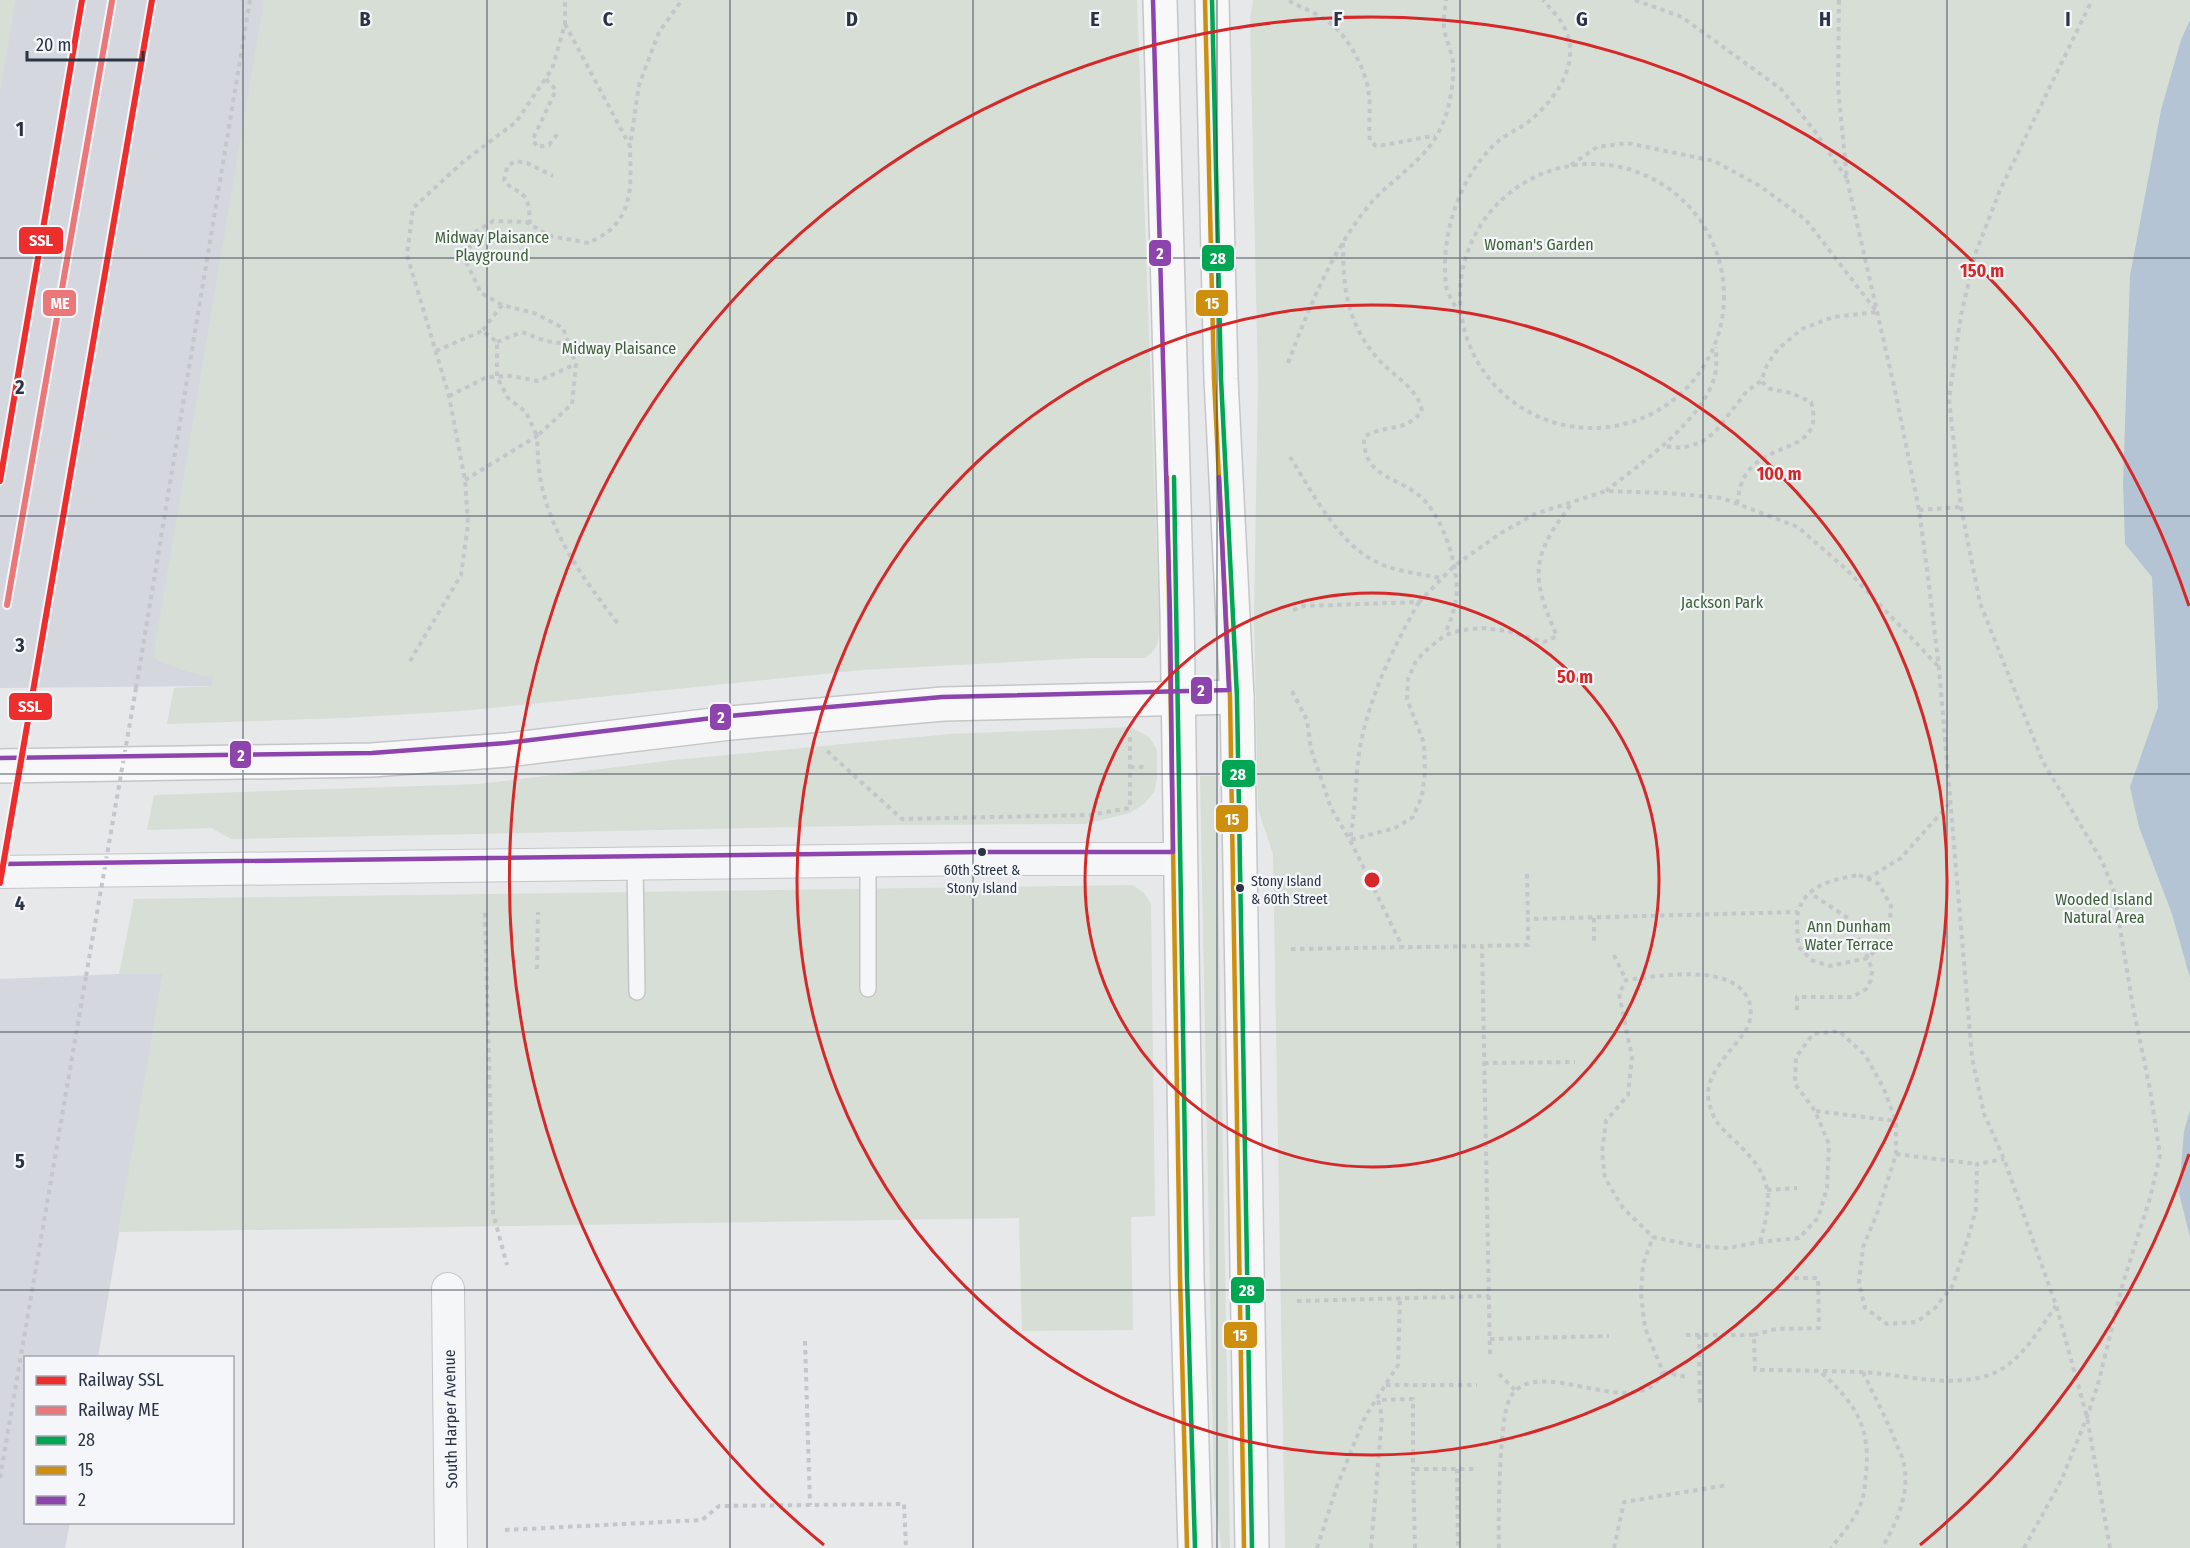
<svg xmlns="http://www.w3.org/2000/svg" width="2190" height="1548" viewBox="0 0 2190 1548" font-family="'Fira Sans Condensed',sans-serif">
  <rect width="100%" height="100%" fill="#e6e8ea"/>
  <!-- built -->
  <g fill="#d4d7dd">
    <polygon points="0,0 325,0 212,686 0,688"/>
    <polygon points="119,974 163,974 98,1357 26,1358 26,1522 70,1523 65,1548 0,1548 0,979"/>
  </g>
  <!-- green -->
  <g fill="#d6ded6">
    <polygon points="0,0 16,0 0,92"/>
    <path d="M264,0h873l22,614c0,18 3,34 -14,44h-59l-224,12 -401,41 -117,7 -177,6 7,-36 38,-2 1,-9c-20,-2 -40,-10 -60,-19z"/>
    <polygon points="1253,0 2190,0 2190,1548 1285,1548 1273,854 1258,809 1254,616 1258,383 1250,20"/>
    <polygon points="1131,727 1149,737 1157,750 1157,778 1154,792 1144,804 1130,813 1085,824 897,825 231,839 211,828 147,830 154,795 479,784 674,760 950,734"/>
    <polygon points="1200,776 1216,776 1230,1548 1221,1548 1214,1494"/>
    <polygon points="1132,885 1143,892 1151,904 1155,1216 1131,1217 1133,1330 1022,1331 1019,1218 118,1232 163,974 119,974 134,899"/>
  </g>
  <!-- water -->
  <g fill="#b4c4d5">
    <polygon points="2190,20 2190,978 2172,914 2139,827 2130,787 2158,707 2152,577 2125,544 2123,483 2130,276 2161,110 2181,40"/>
    <polygon points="2190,1111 2190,1237 2179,1193 2184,1131"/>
  </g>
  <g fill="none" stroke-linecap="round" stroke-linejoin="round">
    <!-- lane casing -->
    <g stroke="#c4c6c8" stroke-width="18">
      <g id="lane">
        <polyline points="868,861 868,989"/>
        <polyline points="635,864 637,992"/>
      </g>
    </g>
    <!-- street casing -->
    <g stroke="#c4c6c8" stroke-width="34">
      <g id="street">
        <polyline points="0,872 981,859 1181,859"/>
        <polyline points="448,1289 451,1548"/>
      </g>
    </g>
    <!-- secondary casing -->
    <g stroke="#c4c6c8" stroke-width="36">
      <g id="secondary">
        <polyline points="1160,0 1177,613 1187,1277 1195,1548"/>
        <polyline points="1212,0 1221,379 1237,697 1252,1548"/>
        <polyline points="0,766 372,760 507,750 730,723 943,704 1237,697"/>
      </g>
    </g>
    <!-- path -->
    <g stroke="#c5c6ca" stroke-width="4" stroke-dasharray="4.5 4.5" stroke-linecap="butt">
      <polyline points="1635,0 1682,17 1781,89 1814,130 1847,179"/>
      <polyline points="1839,0 1838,87 1847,179 1896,395 1919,510 1927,569 1939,668 1972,1057 1984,1114 2004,1159 2056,1305 2087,1417 2110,1548"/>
      <path d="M1289,1c12,6 26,12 37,19 21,13 41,51 43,75 2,15 -1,30 1,46l6,5c20,-2 39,-8 59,-10"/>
      <polyline points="565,24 630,146 639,85 659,32 682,0"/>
      <polyline points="546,79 556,90 533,139 537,147 549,145 559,132"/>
      <circle cx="1592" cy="296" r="132"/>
      <polyline points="1571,165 1597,147 1627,143 1714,161 1760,186 1806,220 1877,312 1833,317 1802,329 1778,349 1767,365 1761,381 1747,391 1715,432 1702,442 1682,448 1663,446"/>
      <path d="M530,224c-1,-9 0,-22 -7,-29 -7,-7 -11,-4 -19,-15l3,-13 8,-6 12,2 26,13"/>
      <path d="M1343,243c0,46 4,80 35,116 14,16 40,29 44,52 -16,22 -38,13 -58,26 -1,43 37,39 60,63 20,21 36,69 32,99 -2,13 -6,23 -11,35"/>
      <path d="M502,305l-20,26 15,11v35l11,21 18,14 11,24 35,-32 4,-40 -13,-36 -29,-15 -32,-8 -21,-12 -14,-29 5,-30 21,-13 33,1 24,14 39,7c8,-5 18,-9 24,-16 22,-22 17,-53 17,-81"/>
      <path d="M1460,314c-5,-8 -12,-19 -14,-28 -6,-51 13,-108 50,-143 9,-8 21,-13 31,-20 32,-26 60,-67 31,-106 -5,-6 -10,-11 -15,-17"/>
      <polyline points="497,342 522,332 545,341 568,344"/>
      <polyline points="436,351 482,331"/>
      <path d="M1288,363c21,-55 42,-108 78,-154 23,-30 61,-47 76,-84 8,-18 12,-42 11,-62 -1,-12 -8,-24 -9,-36 -1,-9 1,-18 2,-27"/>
      <polyline points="449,396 487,377 512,376 538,381 576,364"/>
      <path d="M1290,457c22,34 43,78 79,101 21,13 47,15 71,20"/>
      <path d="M465,480l72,-44c1,17 1,35 5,51 13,55 43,93 76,137"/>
      <path d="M1606,491c34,-27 98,-71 109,-116 2,-9 1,-19 1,-28"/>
      <path d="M1737,504c2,-15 5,-28 16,-38 24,-24 72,-17 58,-64l-20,-9 -21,-4 -9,-8"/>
      <polyline points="1919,510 1961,507"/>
      <path d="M1419,602c-26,46 -49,93 -59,145 -5,31 -4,62 -10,93l45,-12 18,-11 9,-21 3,-25 -1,-28 -17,-44 1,-20 7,-16 8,-10 22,-18 17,-5 20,-2 26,3 36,11 13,-6c-28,-62 -25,-81 16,-134"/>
      <polyline points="1293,610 1304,606 1419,602 1454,566 1501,533 1535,514 1606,491 1667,493 1722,498 1798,527 1847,570 1939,667"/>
      <polyline points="410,661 461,575 468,524 465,480 449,396 407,255 413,208 464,161 516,122 552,69 565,24 565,0"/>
      <polyline points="136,688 250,0"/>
      <polyline points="1292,691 1307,720 1311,749 1331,808 1350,840 1403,948"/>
      <polyline points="827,751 902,819 1089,815 1130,808 1130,734"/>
      <polyline points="1130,767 1144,767"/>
      <polyline points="1527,874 1528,919"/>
      <path d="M1859,875l20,9 12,22 -2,31 -21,21 -38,8 -19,-6 -13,-14c0,-10 -2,-24 0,-34 8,-28 37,-33 61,-37z"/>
      <polyline points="1867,879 1901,858 1949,804"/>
      <polyline points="485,913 493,1213 507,1265"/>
      <polyline points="1594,918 1594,944"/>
      <polyline points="1291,949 1482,946"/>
      <polyline points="1614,955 1626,980"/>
      <polyline points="537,969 538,912"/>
      <polyline points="1797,1010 1797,997 1852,997 1866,989 1871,980 1872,970 1868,958 1848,918 1810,893"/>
      <polyline points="1484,1063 1575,1062"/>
      <polyline points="1816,1111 1896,1121"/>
      <polyline points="1896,1154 1977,1164"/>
      <polyline points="1767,1190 1797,1188"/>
      <path d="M1760,1242c14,-49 12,-66 -26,-102 -14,-13 -20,-18 -25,-37 -7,-30 25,-52 38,-75 4,-8 5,-19 2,-27 -15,-39 -90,-25 -123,-21l-7,14 13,63 -4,38 -22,26 -4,31 3,26 18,30 30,29 43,9 32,2 32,-6 39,-4 19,-20 9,-30 2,-44 -14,-33 -20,-27 1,-27 17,-23 26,-3 26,24 18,32 13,34v33l-18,57 -15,36 -4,36 6,25 22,16 30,-2 18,-14 18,-23 15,-47 8,-29 1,-45 27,-5"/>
      <polyline points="1297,1301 1489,1296"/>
      <path d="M1686,1335h68l1,35c36,0 71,1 106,2 43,2 92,18 133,1 28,-12 45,-44 62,-67"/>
      <polyline points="1699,1335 1700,1406"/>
      <polyline points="1754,1335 1776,1329 1819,1328 1818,1278 1782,1278"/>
      <polyline points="1490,1339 1609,1336"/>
      <polyline points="805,1341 810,1505"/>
      <polyline points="1490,1354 1482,946 1528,945 1528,919 1798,912"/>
      <polyline points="1663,1372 1686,1377"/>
      <path d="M1863,1372c11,24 24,47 33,71 3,7 7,15 8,22 6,29 -8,59 -22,83"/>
      <path d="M1822,1373c33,31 49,53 44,101 -1,7 -1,16 -3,23 -5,19 -20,36 -32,51"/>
      <polyline points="1499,1374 1516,1391"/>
      <polyline points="1386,1385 1477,1385"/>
      <polyline points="1457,1469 1458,1548"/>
      <polyline points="0,1478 86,976"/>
      <polyline points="505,1530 702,1520 719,1506 904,1504 906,1548"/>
      <polyline points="1317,1548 1337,1486 1365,1417 1398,1365 1400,1298"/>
      <polyline points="1371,1548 1382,1417 1378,1400 1413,1399 1413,1469"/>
      <polyline points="1415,1548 1413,1469 1478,1469"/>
      <path d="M1499,1548c-1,-27 0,-131 11,-150 26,-48 128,29 153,-26l-18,-44 -4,-34 2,-30 10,-27"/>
      <polyline points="1614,1548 1624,1502 1728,1485"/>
      <polyline points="2024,1548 2061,1481 2087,1417 2098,1384 2123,1283 2150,1198 2160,1155 2150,1089 2133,1007 2114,891 2102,861 2043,762 1980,603 1961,507 1949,399 1961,315 1976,252 2000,190 2092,0"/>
    </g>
    <!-- lane -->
    <use href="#lane" stroke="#f5f6f7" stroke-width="15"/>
    <!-- street -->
    <use href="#street" stroke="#f5f6f7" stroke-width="32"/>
    <!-- secondary -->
    <use href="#secondary" stroke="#f8f8f8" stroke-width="33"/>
    <!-- path-bridge -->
    <polyline stroke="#c5c6ca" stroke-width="4" stroke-dasharray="4.5 4.5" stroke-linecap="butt" points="86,976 136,688"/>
    <!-- bus-1 casing -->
    <g stroke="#f4f6f9" stroke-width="9">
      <g id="bus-1">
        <polyline points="1212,0 1221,379 1237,697 1252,1548"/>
        <polyline points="1174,477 1187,1277 1195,1548"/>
      </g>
    </g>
    <!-- bus-2 casing -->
    <g stroke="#f4f6f9" stroke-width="9">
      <g id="bus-2">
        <polyline points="1205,0 1214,379 1230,697 1244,1548"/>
        <polyline points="1167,477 1180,1277 1187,1548"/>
      </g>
    </g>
    <!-- bus-3 casing -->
    <g stroke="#f4f6f9" stroke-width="9">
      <g id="bus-3">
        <polyline points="0,758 372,753 506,743 729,716 942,697 1229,690 1219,477"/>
        <polyline points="0,864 981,852 1173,852 1170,613 1153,0"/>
      </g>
    </g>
    <!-- bus-1 -->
    <use href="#bus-1" stroke="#00a651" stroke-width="4.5"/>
    <!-- bus-2 -->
    <use href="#bus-2" stroke="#ce8f0e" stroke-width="4.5"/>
    <!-- bus-3 -->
    <use href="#bus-3" stroke="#8e44ad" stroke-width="4.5"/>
    <!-- rail-1 casing -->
    <g stroke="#f4f6f9" stroke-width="10">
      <g id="rail-1">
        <polyline points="0,481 82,0"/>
        <polyline points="0,883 152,0"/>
      </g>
    </g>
    <!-- rail-2 casing -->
    <g stroke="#f4f6f9" stroke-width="10">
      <polyline id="rail-2" points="7,605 112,1"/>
    </g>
    <!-- rail-1 -->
    <use href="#rail-1" stroke="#ee2e2d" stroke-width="6"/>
    <!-- rail-2 -->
    <use href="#rail-2" stroke="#ec7778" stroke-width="6"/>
  </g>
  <!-- grid -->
  <path fill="none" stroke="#2b3445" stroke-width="1.5" stroke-opacity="0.55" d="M243,0v1548M487,0v1548M730,0v1548M973,0v1548M1217,0v1548M1460,0v1548M1703,0v1548M1947,0v1548M0,258h2190M0,516h2190M0,774h2190M0,1032h2190M0,1290h2190"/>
  <!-- distance rings -->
  <g fill="none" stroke="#d62828" stroke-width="3">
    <circle cx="1372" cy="880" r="287"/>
    <circle cx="1372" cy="880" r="575"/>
    <path d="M2189 1154A862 862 0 0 1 1920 1545M824 1545A862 862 0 1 1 2189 606"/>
  </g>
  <!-- markers -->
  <g fill="#2b3445" stroke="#f4f6f9" stroke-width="2">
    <circle cx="982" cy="852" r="5"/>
    <circle cx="1240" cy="888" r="5"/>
  </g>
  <g text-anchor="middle" stroke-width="4.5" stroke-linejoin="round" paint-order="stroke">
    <!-- bus labels -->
    <g font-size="14" fill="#2b3445" stroke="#f4f6f9">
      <text x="982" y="875">60th Street &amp;<tspan x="982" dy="18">Stony Island</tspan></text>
      <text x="1251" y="886" text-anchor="start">Stony Island<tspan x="1251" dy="18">&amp; 60th Street</tspan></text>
    </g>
    <!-- park labels -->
    <g font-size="16" fill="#3f6138" stroke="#f4f6f9">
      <text x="492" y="243">Midway Plaisance<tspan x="492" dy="18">Playground</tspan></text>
      <text x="1539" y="250">Woman's Garden</text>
      <text x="619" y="354">Midway Plaisance</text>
      <text x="1722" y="608">Jackson Park</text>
      <text x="2104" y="905">Wooded Island<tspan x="2104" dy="18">Natural Area</tspan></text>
      <text x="1849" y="932">Ann Dunham<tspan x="1849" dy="18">Water Terrace</tspan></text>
    </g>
    <!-- street labels -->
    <g font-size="16" fill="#2b3445" stroke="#f4f6f9">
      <text transform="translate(450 1419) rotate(-91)" y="6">South Harper Avenue</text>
    </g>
  </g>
  <g font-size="20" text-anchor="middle" font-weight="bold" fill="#2b3445" stroke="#f4f6f9" stroke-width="4.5" stroke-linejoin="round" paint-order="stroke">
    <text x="365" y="26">B</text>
    <text x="608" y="26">C</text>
    <text x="852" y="26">D</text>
    <text x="1095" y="26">E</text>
    <text x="1338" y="26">F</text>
    <text x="1582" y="26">G</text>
    <text x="1825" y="26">H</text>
    <text x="2068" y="26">I</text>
    <text x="20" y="136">1</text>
    <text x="20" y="394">2</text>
    <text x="20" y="652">3</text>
    <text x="20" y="910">4</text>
    <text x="20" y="1168">5</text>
  </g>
  <circle cx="1372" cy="880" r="9" fill="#d62828" stroke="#f4f6f9" stroke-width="3"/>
  <g font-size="18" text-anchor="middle" font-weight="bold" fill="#d62828" stroke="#f4f6f9" stroke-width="4.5" stroke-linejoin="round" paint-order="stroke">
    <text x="1982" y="277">150 m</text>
    <text x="1779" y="480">100 m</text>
    <text x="1575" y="683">50 m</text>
  </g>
  <g stroke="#f4f6f9" stroke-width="2">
    <rect x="18" y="226" width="46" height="29" rx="6" fill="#ee2e2d"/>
    <rect x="1148" y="239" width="24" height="28" rx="6" fill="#8e44ad"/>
    <rect x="1201" y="244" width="34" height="28" rx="6" fill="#00a651"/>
    <rect x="42" y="289" width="35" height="28" rx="6" fill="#ec7778"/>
    <rect x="1195" y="289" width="34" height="28" rx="6" fill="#ce8f0e"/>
    <rect x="1190" y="676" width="23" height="29" rx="6" fill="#8e44ad"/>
    <rect x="8" y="692" width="45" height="29" rx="6" fill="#ee2e2d"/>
    <rect x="709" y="703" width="23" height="28" rx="6" fill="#8e44ad"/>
    <rect x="229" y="740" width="23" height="29" rx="6" fill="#8e44ad"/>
    <rect x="1221" y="759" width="35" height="29" rx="6" fill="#00a651"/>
    <rect x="1215" y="804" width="34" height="29" rx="6" fill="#ce8f0e"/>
    <rect x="1230" y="1276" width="35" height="28" rx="6" fill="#00a651"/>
    <rect x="1223" y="1321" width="35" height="28" rx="6" fill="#ce8f0e"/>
  </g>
  <g font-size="16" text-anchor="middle" font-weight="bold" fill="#fff">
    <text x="41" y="246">SSL</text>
    <text x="1160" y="259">2</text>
    <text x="1218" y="264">28</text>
    <text x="60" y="309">ME</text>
    <text x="1212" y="309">15</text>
    <text x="1201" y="696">2</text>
    <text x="30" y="712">SSL</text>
    <text x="721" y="723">2</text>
    <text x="241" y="761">2</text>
    <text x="1238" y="780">28</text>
    <text x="1232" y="825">15</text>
    <text x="1247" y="1296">28</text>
    <text x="1240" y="1341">15</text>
  </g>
  <!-- legend -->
  <rect x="24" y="1356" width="210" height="168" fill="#f4f6f9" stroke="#a4a8b1" stroke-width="1.5"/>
  <rect x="36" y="1376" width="30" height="9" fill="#ee2e2d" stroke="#a4a8b1" stroke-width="1.5"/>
  <text x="78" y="1386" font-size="18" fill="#2b3445">Railway SSL</text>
  <rect x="36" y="1406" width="30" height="9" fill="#ec7778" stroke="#a4a8b1" stroke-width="1.5"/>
  <text x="78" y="1416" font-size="18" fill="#2b3445">Railway ME</text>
  <rect x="36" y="1436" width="30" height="9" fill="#00a651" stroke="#a4a8b1" stroke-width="1.5"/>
  <text x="78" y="1446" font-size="18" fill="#2b3445">28</text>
  <rect x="36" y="1466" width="30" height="9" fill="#ce8f0e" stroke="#a4a8b1" stroke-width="1.5"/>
  <text x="78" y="1476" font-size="18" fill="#2b3445">15</text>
  <rect x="36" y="1496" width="30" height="9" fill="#8e44ad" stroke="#a4a8b1" stroke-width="1.5"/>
  <text x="78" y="1506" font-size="18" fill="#2b3445">2</text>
  <!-- scale -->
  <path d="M27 51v9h116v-9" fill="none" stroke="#2b3445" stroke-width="3"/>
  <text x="36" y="51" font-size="18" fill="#2b3445" stroke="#f4f6f9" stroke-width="4.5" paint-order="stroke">20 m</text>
</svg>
